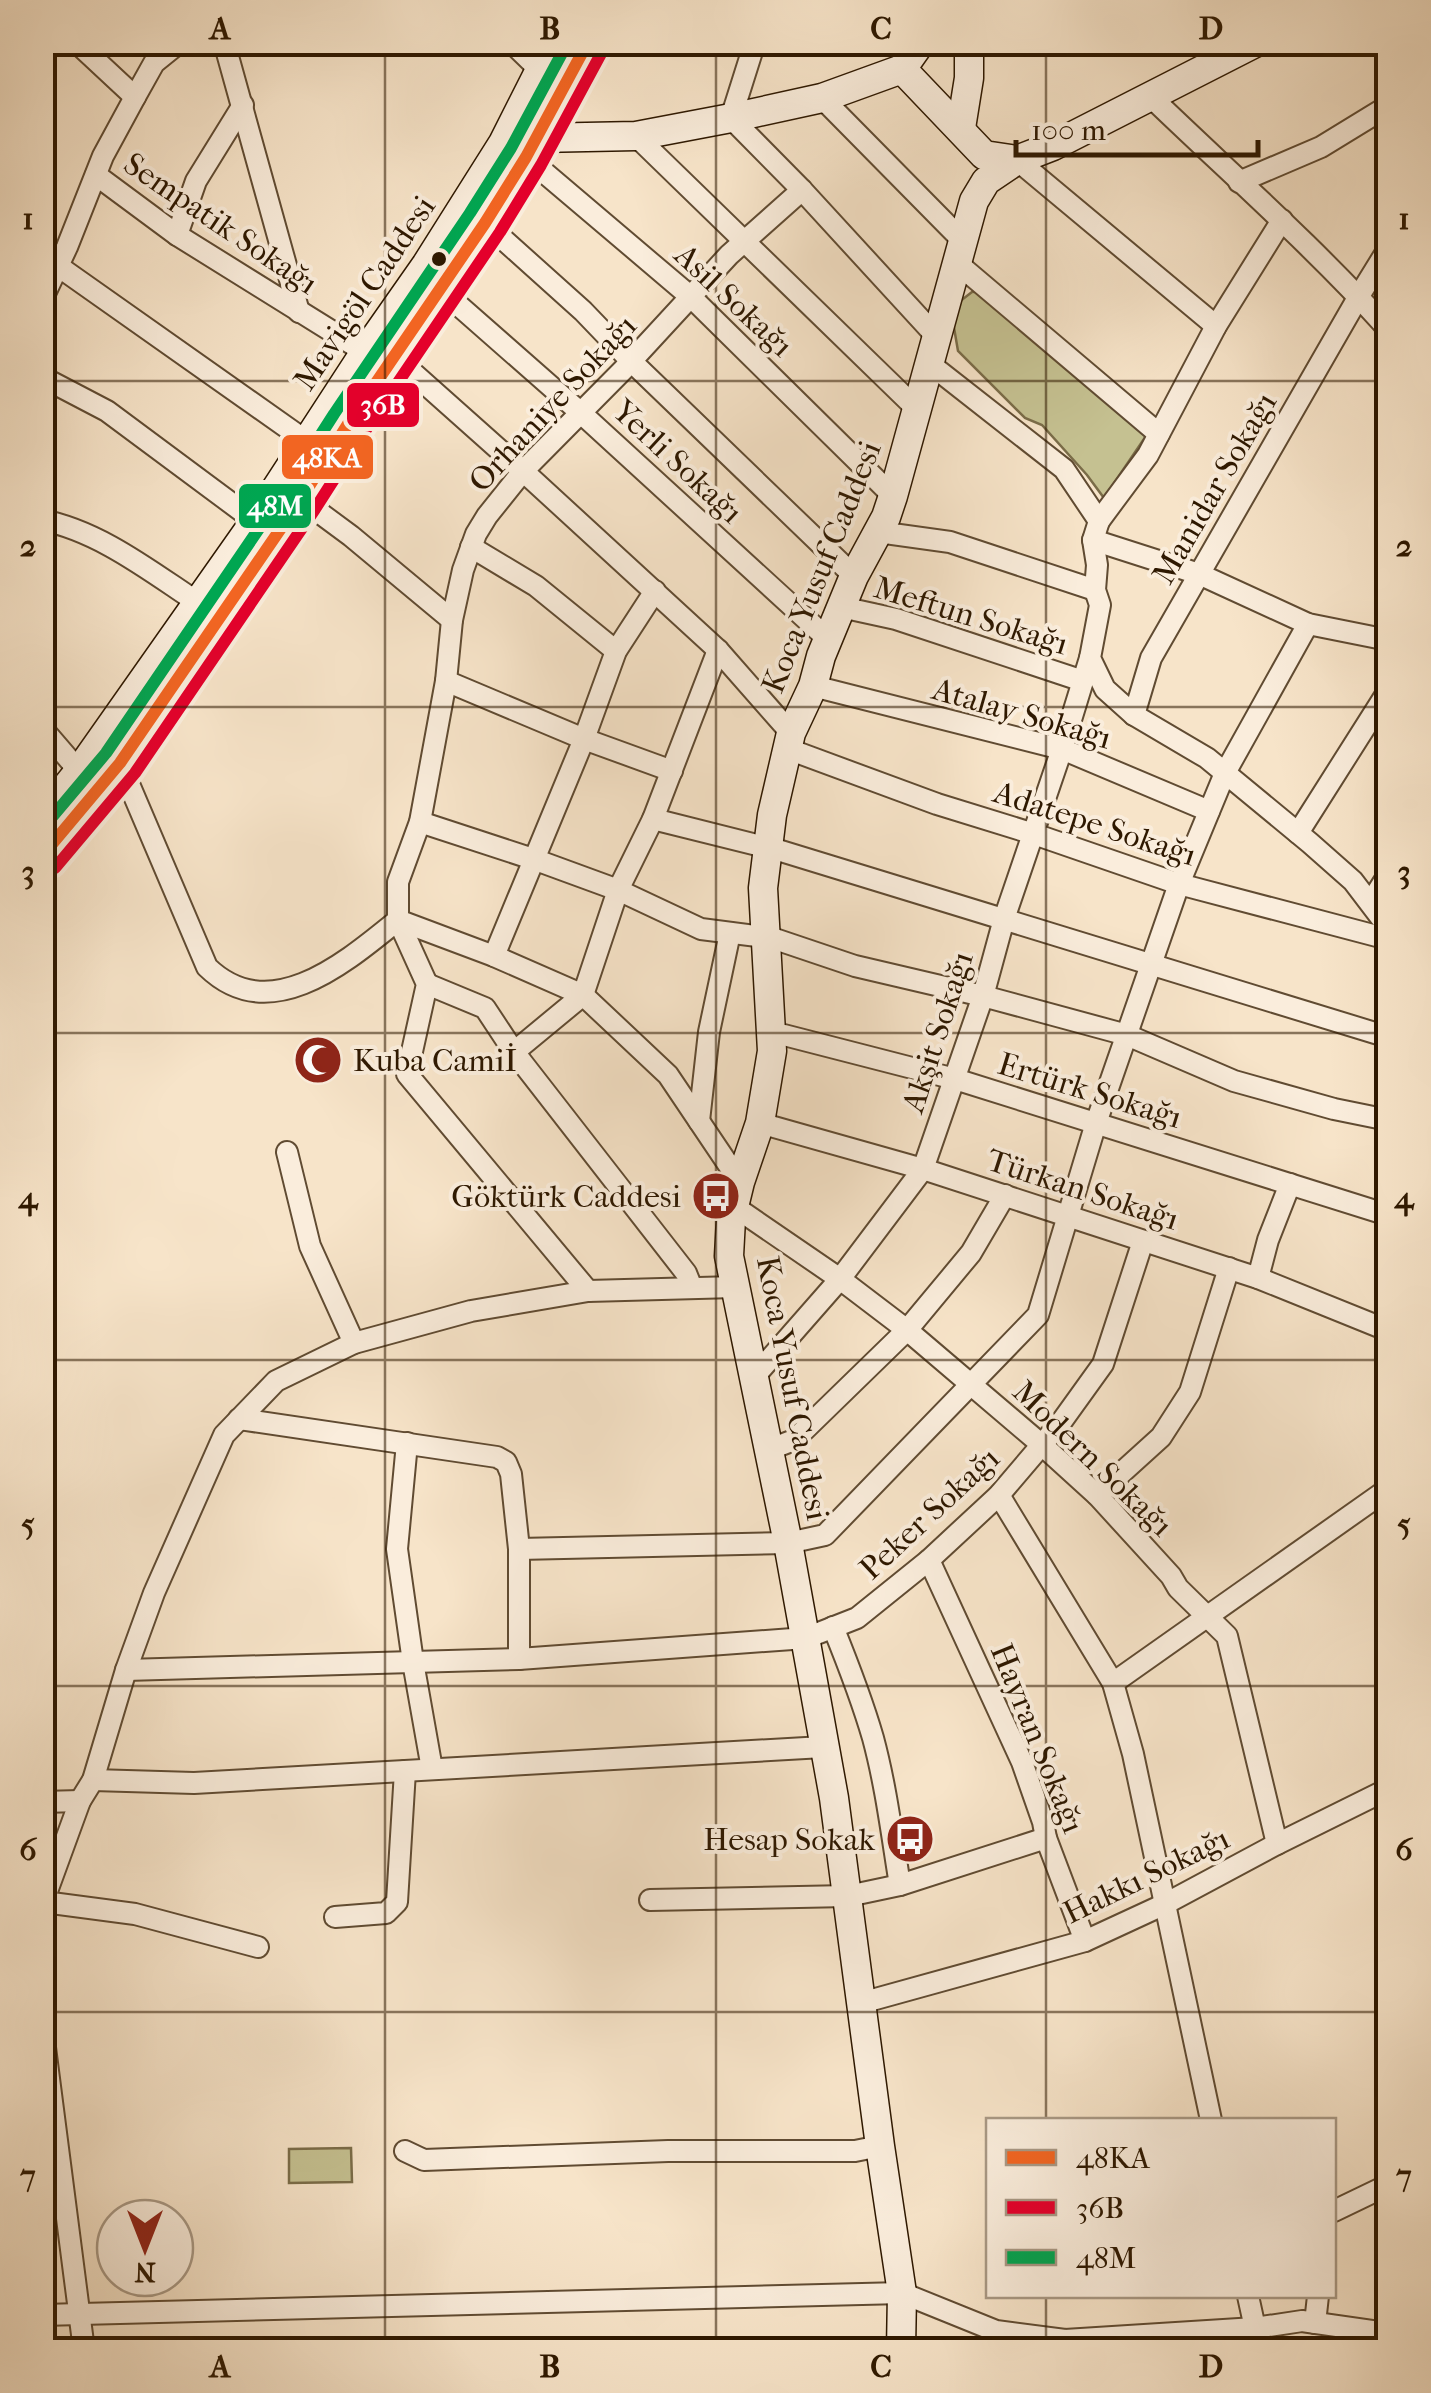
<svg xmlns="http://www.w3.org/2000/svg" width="1431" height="2393" viewBox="0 0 1431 2393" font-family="'IM FELL French Canon',serif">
  <rect width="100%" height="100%" fill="#f7e4c9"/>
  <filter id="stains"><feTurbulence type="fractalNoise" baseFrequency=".002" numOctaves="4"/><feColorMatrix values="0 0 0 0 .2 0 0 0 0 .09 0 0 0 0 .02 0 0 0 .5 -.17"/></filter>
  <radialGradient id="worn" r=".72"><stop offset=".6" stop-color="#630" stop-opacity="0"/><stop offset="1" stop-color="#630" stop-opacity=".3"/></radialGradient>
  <!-- green -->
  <g fill="#c5c191" stroke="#7a6c48" stroke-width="2.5">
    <polygon points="986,291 1146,436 1104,498 1087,475 1042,425 1025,418 958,351 952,316 959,302 972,292"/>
    <polygon points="351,2148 352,2182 289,2183 289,2149"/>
  </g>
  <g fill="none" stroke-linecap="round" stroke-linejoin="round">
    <!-- street casing -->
    <g stroke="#604b32" stroke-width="24">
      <g id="street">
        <polyline points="76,42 135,97"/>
        <polyline points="224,42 299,312"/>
        <polyline points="511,42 540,70"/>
        <polyline points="755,42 731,118 802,190 936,336"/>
        <path d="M1151,97c80,77 163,150 237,232"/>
        <polyline points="822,98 963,241"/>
        <polyline points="636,136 918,410"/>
        <polyline points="526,157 691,297 893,496"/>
        <polyline points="1017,160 1216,326"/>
        <polyline points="96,175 177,235 365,352"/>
        <polyline points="1239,182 1321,147 1388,106"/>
        <polyline points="485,223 583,311 631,361 854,576"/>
        <polyline points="177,235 196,181 243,105"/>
        <polyline points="957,263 1159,434"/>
        <polyline points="58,266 306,441"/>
        <polyline points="440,289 581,413 829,640"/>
        <polyline points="42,300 67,247 103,156 135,97 154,63 180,42"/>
        <polyline points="394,356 523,471 718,650 791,733"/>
        <polyline points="930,364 1064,469 1099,521 1093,540 1097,565 1095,590 1100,605 1090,658 1105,689 1134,715 1207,758 1310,843 1353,881 1388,927"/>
        <polyline points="42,377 107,411 255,521"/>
        <polyline points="301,499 351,536 452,620"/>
        <path d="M42,520c57,11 108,51 155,82"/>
        <polyline points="1099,521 1148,455 1216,326 1282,220"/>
        <polyline points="878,532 950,542 1095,590"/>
        <polyline points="1093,540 1199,574 1308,624 1388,640"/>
        <polyline points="471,547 536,586 616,651"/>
        <polyline points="841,607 896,619 1083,681"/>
        <polyline points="446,681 584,739 672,771"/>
        <polyline points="813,686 1062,749 1209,811"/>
        <polyline points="1134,715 1151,658 1359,296 1388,249"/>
        <polyline points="42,728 79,771"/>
        <polyline points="788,749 937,804 1034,834 1179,884 1388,939"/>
        <path d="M120,763l87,204c63,61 139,-5 191,-47l29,64 -20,90 181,217"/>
        <polyline points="653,819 781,851 1388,1037"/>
        <polyline points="420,822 536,860 618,890 701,929 772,938 855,966 983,996 1127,1035 1234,1081 1334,1109 1388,1120"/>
        <polyline points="1298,833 1388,691"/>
        <polyline points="1371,902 1388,875"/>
        <polyline points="494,956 584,739 616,651 655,591"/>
        <polyline points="427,984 485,1008 514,1052 686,1273 692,1288"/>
        <polyline points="771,1034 784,1035 955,1079 1388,1215"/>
        <polyline points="514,1052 583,995 618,890 653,819 718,650"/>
        <polyline points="699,1121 709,1032 730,933"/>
        <polyline points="760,1123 923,1169 1258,1278 1382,1328 1388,1324"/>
        <polyline points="287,1152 310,1246 354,1343"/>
        <polyline points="740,1182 668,1075 583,995 494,956 398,920 398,882 420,822 446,681 452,620 463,570 476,534 487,516 523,471 623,370 729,255 802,190"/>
        <polyline points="735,1207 840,1279 907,1330 1042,1445 1097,1495 1171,1576 1178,1588 1227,1636 1277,1844"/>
        <polyline points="1258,1278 1268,1240 1290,1184"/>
        <polyline points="754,1377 840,1279 923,1169 983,996 1004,919 1062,749 1090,658"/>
        <polyline points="239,1419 497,1457 506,1462 511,1474 519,1549 519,1659"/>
        <polyline points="407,1443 397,1549 413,1662 432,1769"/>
        <polyline points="768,1450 794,1440 907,1330 971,1253 1005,1195"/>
        <polyline points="999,1495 1113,1683 1133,1754 1211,2120"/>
        <polyline points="1097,1495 1161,1437 1190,1392 1229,1268"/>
        <polyline points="519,1549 788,1543 825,1535 1038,1315 1096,1123 1179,884 1225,773 1308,624"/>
        <polyline points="929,1560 1022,1762 1043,1822 1046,1838 1085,1941"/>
        <path d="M833,1627c15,37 29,73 40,111 13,48 19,98 27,147"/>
        <polyline points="126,1670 519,1659 806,1638 857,1618 929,1560 999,1495 1062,1421 1103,1364 1143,1241"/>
        <polyline points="1113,1683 1388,1489"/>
        <polyline points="93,1780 194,1783 823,1747"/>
        <polyline points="42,1802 80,1801"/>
        <polyline points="650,1900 848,1896 900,1885 1046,1838"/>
        <polyline points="44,1902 135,1914 258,1947"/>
        <polyline points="42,1905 80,1801 93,1780 126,1670 154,1593 224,1435 276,1381 354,1343 471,1311 588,1291 735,1287"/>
        <polyline points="335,1917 386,1913 397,1902 405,1771"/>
        <polyline points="42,1991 43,2032 84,2350"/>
        <polyline points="861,2003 1085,1941 1165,1904 1277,1844 1388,1789"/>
        <polyline points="405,2151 424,2160 668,2151 855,2151 880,2146"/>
        <polyline points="1334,2211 1388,2185"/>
        <polyline points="1248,2296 1255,2328"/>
        <polyline points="42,2315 902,2293 996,2331 1065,2340 1255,2328 1302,2321 1372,2331 1388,2338"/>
        <polyline points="1315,2323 1318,2296"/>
      </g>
    </g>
    <!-- secondary casing -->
    <g stroke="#2e1800" stroke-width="31">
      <g id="secondary">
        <polyline points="902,69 984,155 1017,160"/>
        <polyline points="961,128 969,78 969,42"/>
        <polyline points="526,133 537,138 636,136 731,118 822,98 902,69 921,42"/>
        <polyline points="42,817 79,771 255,521 365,352 426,265 503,143 554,42"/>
        <polyline points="42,857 120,763 194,652 301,499 348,424 485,223 526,157 588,42"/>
        <polyline points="901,2350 902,2293 880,2146 834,1798 788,1543 729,1256 731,1219 740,1182 760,1123 772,1051 763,888 772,815 791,733 813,686 821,656 854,576 886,517 893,496 974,201 986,181 1017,160 1053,146 1257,42"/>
      </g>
    </g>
    <!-- street -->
    <use href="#street" stroke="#faeddc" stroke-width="20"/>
    <!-- secondary -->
    <use href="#secondary" stroke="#faeddc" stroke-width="28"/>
    <!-- bus-1 casing -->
    <g stroke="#faeddc" stroke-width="20">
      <polyline id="bus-1" points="42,856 120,763 301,499 348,424 485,223 526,157 588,42"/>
    </g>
    <!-- bus-2 casing -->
    <g stroke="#faeddc" stroke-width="20">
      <polyline id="bus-2" points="55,868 135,773 315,509 363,434 500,232 541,165 603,50"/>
    </g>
    <!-- bus-3 casing -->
    <g stroke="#faeddc" stroke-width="20">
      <polyline id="bus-3" points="42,829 106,753 286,489 334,414 470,213 511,148 568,42"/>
    </g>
    <!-- bus-1 -->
    <use href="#bus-1" stroke="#f26522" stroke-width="12"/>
    <!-- bus-2 -->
    <use href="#bus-2" stroke="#e4002b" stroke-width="12"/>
    <!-- bus-3 -->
    <use href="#bus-3" stroke="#00a651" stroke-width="12"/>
  </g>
  <!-- grid -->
  <path fill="none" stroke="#2e1800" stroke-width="2.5" stroke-opacity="0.55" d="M385,42v2308M716,42v2308M1046,42v2078M42,381h1346M42,707h1346M42,1033h1346M42,1360h1346M42,1686h1346M42,2012h1346M1046,2296v54"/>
  <!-- icons -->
  <defs>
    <g id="mosque-disc" transform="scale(2.5)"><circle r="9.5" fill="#8f2418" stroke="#faeddc"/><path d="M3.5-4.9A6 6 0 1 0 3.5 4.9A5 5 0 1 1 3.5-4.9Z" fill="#fff"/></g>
    <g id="bus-disc" transform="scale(2.5)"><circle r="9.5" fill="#8f2418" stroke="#faeddc"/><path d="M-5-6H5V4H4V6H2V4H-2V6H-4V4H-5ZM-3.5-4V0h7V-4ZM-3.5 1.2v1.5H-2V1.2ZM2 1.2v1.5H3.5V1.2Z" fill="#fff"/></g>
  </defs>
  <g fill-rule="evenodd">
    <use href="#mosque-disc" x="318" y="1060"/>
    <use href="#bus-disc" x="716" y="1196"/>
    <use href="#bus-disc" x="910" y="1839"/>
  </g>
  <!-- markers -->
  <circle fill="#2e1800" stroke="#faeddc" stroke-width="4" cx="439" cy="259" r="9"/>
  <g text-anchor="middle" stroke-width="8" stroke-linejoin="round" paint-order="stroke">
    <!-- street labels -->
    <g font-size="32" fill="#2e1800" stroke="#faeddc">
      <text transform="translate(221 223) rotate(34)" y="11">Sempatik Sokağı</text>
      <text transform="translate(364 293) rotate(-56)" y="11">Mavigöl Caddesi</text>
      <text transform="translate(734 300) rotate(43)" y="11">Asil Sokağı</text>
      <text transform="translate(552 403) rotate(-47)" y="11">Orhaniye Sokağı</text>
      <text transform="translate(678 461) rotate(43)" y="11">Yerli Sokağı</text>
      <text transform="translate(1214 488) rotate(-60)" y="11">Manidar Sokağı</text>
      <text transform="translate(821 567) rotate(-68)" y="11">Koca Yusuf Caddesi</text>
      <text transform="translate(971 615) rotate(17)" y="11">Meftun Sokağı</text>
      <text transform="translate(1022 713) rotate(16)" y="11">Atalay Sokağı</text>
      <text transform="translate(1095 823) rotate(18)" y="11">Adatepe Sokağı</text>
      <text transform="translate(937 1032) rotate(-72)" y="11">Akşit Sokağı</text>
      <text transform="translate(1090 1090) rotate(17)" y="11">Ertürk Sokağı</text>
      <text transform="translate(1083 1189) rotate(18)" y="11">Türkan Sokağı</text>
      <text transform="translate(793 1388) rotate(79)" y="11">Koca Yusuf Caddesi</text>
      <text transform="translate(1093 1458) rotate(44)" y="11">Modern Sokağı</text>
      <text transform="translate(929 1513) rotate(-43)" y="11">Peker Sokağı</text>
      <text transform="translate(1038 1738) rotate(68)" y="11">Hayran Sokağı</text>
      <text transform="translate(1146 1875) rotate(-26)" y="11">Hakkı Sokağı</text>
    </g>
    <!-- poi labels -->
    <g font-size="32" fill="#2e1800" stroke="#faeddc" text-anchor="end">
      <text x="353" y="1071" text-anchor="start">Kuba Camiİ</text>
      <text x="681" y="1207">Göktürk Caddesi</text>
      <text x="875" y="1850">Hesap Sokak</text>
    </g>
  </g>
  <g stroke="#faeddc" stroke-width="4">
    <rect x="345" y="381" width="76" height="48" rx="10" fill="#e4002b"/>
    <rect x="280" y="433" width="95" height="48" rx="10" fill="#f26522"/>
    <rect x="237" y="482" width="76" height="48" rx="10" fill="#00a651"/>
  </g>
  <g font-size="28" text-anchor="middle" font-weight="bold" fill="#fff">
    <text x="383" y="414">36B</text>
    <text x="327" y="467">48KA</text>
    <text x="275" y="515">48M</text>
  </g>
  <!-- margin -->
  <rect width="1431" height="2393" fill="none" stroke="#f7e4c9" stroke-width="110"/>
  <!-- legend -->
  <rect x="986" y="2118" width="350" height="180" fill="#faeddc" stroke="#a89884" stroke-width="2.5"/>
  <rect x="1006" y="2150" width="50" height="15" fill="#f26522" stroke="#a89884" stroke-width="2.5"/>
  <text x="1076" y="2168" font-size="30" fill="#2e1800">48KA</text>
  <rect x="1006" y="2200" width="50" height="15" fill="#e4002b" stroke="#a89884" stroke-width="2.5"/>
  <text x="1076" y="2218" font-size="30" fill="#2e1800">36B</text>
  <rect x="1006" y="2250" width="50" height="15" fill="#00a651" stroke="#a89884" stroke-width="2.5"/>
  <text x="1076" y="2268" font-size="30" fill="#2e1800">48M</text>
  <!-- north arrow -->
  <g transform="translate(145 2248) rotate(180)"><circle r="48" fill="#faeddc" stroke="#a89884" stroke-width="2.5"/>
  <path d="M0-8L18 38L0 25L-18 38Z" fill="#8f2418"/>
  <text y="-15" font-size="28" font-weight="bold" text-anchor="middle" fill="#2e1800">N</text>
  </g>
  <!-- scale -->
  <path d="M1016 140v15h242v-15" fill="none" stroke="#2e1800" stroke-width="5"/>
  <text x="1031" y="140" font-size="30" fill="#2e1800" stroke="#faeddc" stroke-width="8" paint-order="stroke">100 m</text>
  <rect x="55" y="55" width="1321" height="2283" fill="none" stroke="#2e1800" stroke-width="4"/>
  <g font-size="32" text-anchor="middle" font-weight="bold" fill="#2e1800">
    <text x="220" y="39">A</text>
    <text x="550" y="39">B</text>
    <text x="881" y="39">C</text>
    <text x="1211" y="39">D</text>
    <text x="28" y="229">1</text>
    <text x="1404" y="229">1</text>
    <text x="28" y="556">2</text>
    <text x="1404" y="556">2</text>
    <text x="28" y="882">3</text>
    <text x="1404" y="882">3</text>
    <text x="28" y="1208">4</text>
    <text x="1404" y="1208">4</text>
    <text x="28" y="1534">5</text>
    <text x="1404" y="1534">5</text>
    <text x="28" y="1860">6</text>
    <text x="1404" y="1860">6</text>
    <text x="28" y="2186">7</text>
    <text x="1404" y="2186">7</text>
    <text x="220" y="2377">A</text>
    <text x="550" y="2377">B</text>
    <text x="881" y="2377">C</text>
    <text x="1211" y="2377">D</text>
  </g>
  <rect width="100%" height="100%" filter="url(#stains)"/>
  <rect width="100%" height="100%" fill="url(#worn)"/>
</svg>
